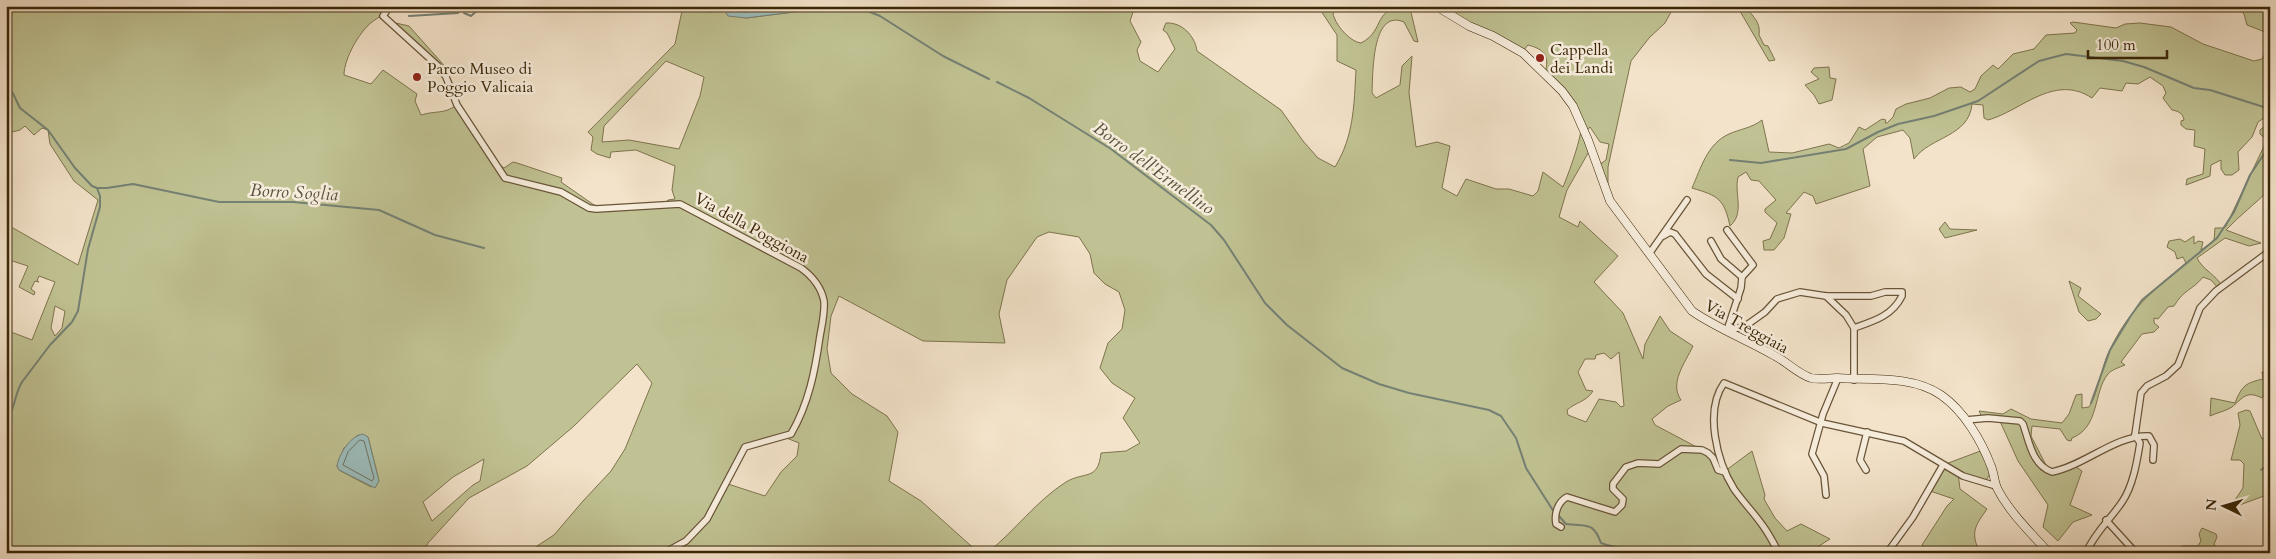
<svg xmlns="http://www.w3.org/2000/svg" width="2276" height="559" viewBox="0 0 2276 559" font-family="Cardo,serif">
  <rect width="100%" height="100%" fill="#f3e3ca"/>
  <filter id="stains"><feTurbulence type="fractalNoise" baseFrequency=".004" numOctaves="4"/><feColorMatrix values="0 0 0 0 .2 0 0 0 0 .09 0 0 0 0 .02 0 0 0 .5 -.17"/></filter>
  <radialGradient id="worn" r=".72"><stop offset=".6" stop-color="#630" stop-opacity="0"/><stop offset="1" stop-color="#630" stop-opacity=".3"/></radialGradient>
  <!-- green -->
  <g fill="#c0c293" stroke="#7e744d" fill-rule="evenodd">
    <path d="M6,6h384c-7,11 -9,9 -18,16 -13,10 -28,37 -28,53l27,9 12,-14 34,24 -2,7 6,14c16,-5 21,0 36,-10l35,55 12,8 9,-6 4,1 45,15 -1,4 33,23 19,4 52,-6 3,-3 7,-1 -3,-9 3,-24 -39,-16 -25,2 -1,6 -13,-4 -6,-4 2,-13 -5,-5 87,-88 8,-38h45l-2,1 20,11 72,-9 1,-3h316l-5,15 11,21 -4,8 3,11 18,11 17,-23 -8,-16 -4,-3 3,-7c16,-1 29,13 31,28l84,59 22,31 15,17 17,9c19,-31 19,-62 21,-97l-19,-9v-26l-16,-24 3,-5h10c1,4 -2,7 0,11 4,11 17,25 27,26 26,-13 9,-37 51,-37l-2,2 8,34 -4,-1 -10,-19c-33,-14 -31,54 -32,71l4,5 24,-13 2,-19 10,-10 -3,37 7,54 21,-5 13,4 -8,42 15,8 9,-17 30,10h13l24,7 5,-5 5,-19 20,15c5,-12 20,-52 18,-63 -4,-19 -24,-37 -36,-51 5,-17 -1,-24 -17,-28l-6,7 -86,-46h268l-33,6 -6,11 -16,15 -18,23 -23,106v18l-9,-20 7,-5 3,-16 -9,-2 -10,-15 -5,6 6,15 -24,42 -8,27 19,10 2,-6 38,35 -24,26 29,31 20,46 2,-15 15,-28 10,15 23,15c-8,17 -24,37 -12,54l-13,6 -16,13 3,6 53,28 8,14 9,4 27,-20 13,44 -1,4 11,19 12,13 14,-7 29,15 -22,14h-821c28,-22 49,-52 79,-71 19,-11 32,-1 35,-29l25,-2 14,-8 -17,-25 12,-20 -23,-15 -12,-15 8,-25 14,-14 3,-19 -6,-18 -14,-8 -11,-11 -4,-19 -11,-17 -30,-5 -12,5 -30,43 -8,34 6,29 -82,-2 -84,-45 -8,20 -4,33 4,24 21,21 35,22 11,16 -9,49 32,20 58,52h-448l6,-7 17,-11 29,-34 28,-30 14,-22 27,-66 -15,-19 -63,62 -47,40 -58,32 -41,45 -5,10h-417v-134l5,-9 -5,-4v-76l26,10 23,-58 -16,-6 -2,5 2,1 -4,-1 -4,8 4,3 -1,3 -15,-8 9,-21 -22,-7v-35l72,41 20,-65 -24,-19 -24,-37 -2,-14 -6,-2 -8,7 -9,-9 -5,4 -8,2 -6,-4zM666,61l38,16 -4,19 -21,53 -50,-9 -27,2 2,-16zM55,306l10,5 -3,17 -7,8 -4,-8zM1619,352l5,54 -3,1 -5,-5 -17,-3 -13,23 -18,-7 -1,-5c9,-8 19,-8 26,-19l-7,-1 -8,-18 7,-13h10l1,-4 8,-2 7,6zM358,435l10,2 11,44 -8,6 -32,-17 -2,-4 7,-18zM784,437l15,6 -2,13 -16,16 -16,24 -40,-13 24,-38zM484,459l-4,22 -7,4 -41,36 -9,-19 30,-25z"/>
    <path d="M1737,6h8c8,11 16,16 14,29l5,10 4,1 7,14 -6,1z"/>
    <polygon points="2236,6 2270,6 2270,28 2265,32 2247,25 2244,14"/>
    <polygon points="391,22 409,26 449,71 446,77"/>
    <path d="M2073,22l43,6 9,-4 15,-1 31,4 32,17 51,17 8,-2 8,-16v80l-6,-5 -6,4 -6,15 -14,15 1,18 -7,5h-7l-4,-6v-9l-10,5 -1,11 -24,9 1,-6 16,-5 2,-25 -11,-3 1,-16 -9,-1 -5,-4v-4l3,-1c-1,-7 -6,-9 -12,-10l-9,-12 3,-5 -3,-7 -13,-9 -12,7 -12,-1 -4,8 -22,-3 -8,10c-38,-25 -71,13 -104,22l-4,-2 -1,-13 -11,-1c-3,33 -41,32 -58,55l-4,-21 -7,-8 -26,7 -14,12 7,37 -54,18 -3,-8 -9,-4 -18,21 5,1 -7,24 -10,12h-10l-1,-9 7,-2 7,-16 -12,-11v-3l11,-9 -17,-19 -8,-1 -5,-8 -8,5c-4,17 7,36 -8,49 -6,-27 -11,-30 -38,-38 9,-20 15,-44 37,-54 11,-5 23,-6 33,-14l7,32 23,1 37,-9 10,4 10,-5 10,-16 6,3 17,-11 4,1 -1,3h2l6,-6 3,-8 10,-5 24,-6 19,-10 12,-1 9,5 5,-3 6,-13 12,-11 5,4 15,-15 21,-5 12,-14 29,-2 2,-3 -7,-7z"/>
    <polygon points="1829,67 1830,78 1836,79 1832,100 1819,104 1814,95 1805,85 1819,79 1811,72 1814,68"/>
    <path d="M2270,123v66c-15,15 -31,27 -44,41l35,13 -12,3 -24,-8 -28,20c5,11 19,17 25,28l-3,3 -8,-9 -8,-3c-10,13 -19,12 -29,29l-6,1 -10,12 -4,-1v5l5,4 -5,5 -12,2 -21,28 4,3c-5,2 -14,5 -17,9 -15,18 -8,53 -36,64l-1,3 -4,-1 -7,-11 -28,-3 -1,10 18,35 24,-6 9,6 -12,34 22,10 -19,7 -15,19 -15,-14 5,-22 -30,-44 -19,-42h-16l-4,-8 24,3 8,-5 20,10 31,4 7,-9 7,-19 6,-1v14l7,-1c8,-12 12,-36 18,-51 20,-45 43,-63 79,-93l-3,-6 -6,2 -2,-7 -8,-5 2,-6 11,-2 5,3 9,-6v8l4,-3 5,1 -2,8 13,-9 1,-13h9l2,-2 41,-86 -7,-6v-4z"/>
    <polygon points="1945,222 1950,229 1977,230 1945,238 1939,229"/>
    <polygon points="2069,281 2081,288 2078,296 2101,314 2096,319 2088,321 2079,312"/>
    <path d="M2262,372l8,1v4l-6,2 4,9 -6,10c-16,-8 -19,0 -30,9 -6,4 -16,6 -22,9l1,-18 24,5c7,-18 11,-20 28,-24z"/>
    <polygon points="2246,410 2250,411 2262,439 2267,437 2270,430 2270,503 2264,496 2237,506 2233,503 2243,488 2244,464 2240,460 2231,460 2240,425 2238,413"/>
    <path d="M1983,450c6,12 12,23 0,33l-25,-10 2,16 27,20c-12,17 -17,23 -7,44h-51l-7,-8 25,-39 7,-7 -27,-9 16,-25z"/>
    <polygon points="2202,528 2216,534 2217,537 2214,544 2221,553 2175,553 2182,546 2198,546 2201,541 2199,534"/>
  </g>
  <!-- water -->
  <g fill="#9cbdbc" stroke="#758174">
    <polygon points="728,6 819,6 818,9 746,18 728,16 725,11"/>
    <path d="M363,434l5,3 11,44 -4,7 -36,-18 -2,-4c2,-12 13,-30 26,-32z"/>
  </g>
  <g fill="none" stroke-linecap="round" stroke-linejoin="round">
    <!-- shore -->
    <g stroke="#6c7262" stroke-width="1">
      <polyline points="731,6 733,11 746,12 799,6"/>
      <polygon points="360,440 364,441 374,478 372,481 343,465 348,452"/>
    </g>
    <!-- stream -->
    <g stroke="#758174" stroke-width="2">
      <polyline points="701,6 709,12 730,6"/>
      <polyline points="855,6 880,16 943,56 989,79"/>
      <polyline points="464,13 471,16 482,6"/>
      <polyline points="409,16 458,13"/>
      <polyline points="6,79 20,108 48,130 75,168 92,186 97,188 107,188 133,184 219,202 293,202 379,210 435,235 484,248"/>
      <polyline points="997,82 1029,98 1111,149 1211,225 1224,240 1265,303 1287,325 1342,368 1379,384 1409,393 1489,410 1501,416 1516,438 1526,468 1554,512"/>
      <polyline points="1730,160 1761,163 1846,149 1878,132 1898,124 1934,116 1978,101 2039,61 2066,54 2123,61 2144,67 2194,88 2210,90 2270,109"/>
      <polyline points="2091,403 2110,350 2130,317 2142,300 2217,238 2234,212 2250,175 2270,145"/>
      <path d="M6,423c9,-13 8,-28 16,-41l28,-37 22,-23 6,-11 10,-62 12,-42v-11l-3,-8"/>
      <polyline points="2261,470 2270,463"/>
      <path d="M1558,515l8,9c21,3 27,-3 35,19l6,2 35,8"/>
    </g>
    <!-- street casing -->
    <g stroke="#695538" stroke-width="8">
      <g id="street">
        <path d="M390,6l-7,10 55,50 8,11 11,28 48,73 56,14 28,16 7,1 84,-5 121,64c11,8 20,18 23,33 1,11 -2,24 -4,35 -5,35 -11,67 -29,98l-46,13 -38,72 -21,22 -22,12"/>
        <path d="M1727,230l26,35 -11,12 -1,11 -14,42 17,-3 21,-15 12,-13 23,-7 26,4h45l14,-4h17v4c-10,20 -28,25 -48,32v52"/>
        <polyline points="1663,236 1670,232 1675,234 1706,274 1738,299"/>
        <polyline points="1711,241 1721,259 1742,277"/>
        <polyline points="1649,254 1687,200"/>
        <polyline points="1826,296 1846,315 1854,328"/>
        <path d="M1966,420l22,-2 32,3 3,3c6,17 9,41 29,48 34,-7 63,-37 97,-36l5,9 -1,15"/>
        <polyline points="2135,435 2141,393 2147,386 2166,376 2178,365 2200,308 2216,291 2270,251"/>
        <polyline points="1866,470 1860,460 1867,432"/>
        <polyline points="1826,495 1824,476 1812,454 1823,414 1838,378"/>
        <polyline points="2106,520 2136,553"/>
        <path d="M1561,527l-5,-3c-2,-11 2,-22 11,-27l48,15 7,-7 1,-6 -10,-10v-5l13,-17 12,-4 21,1 22,-15 21,1 6,3 5,5 5,12 7,2"/>
        <path d="M1779,553c-5,-9 -10,-19 -16,-27 -9,-13 -20,-24 -29,-37 -17,-27 -30,-78 -10,-106l98,40 82,18 59,35 33,10"/>
        <polyline points="1887,553 1913,517 1943,465"/>
        <path d="M2086,553c9,-21 24,-33 36,-51 11,-16 15,-40 18,-59l-5,-8"/>
      </g>
    </g>
    <!-- secondary casing -->
    <g stroke="#3b2607" stroke-width="9">
      <path id="secondary" d="M1436,6l33,20 24,10 30,17 39,38 11,15 15,34 22,61 82,110c26,18 56,29 83,45 12,6 23,18 36,22 8,2 18,0 26,0 33,2 75,-3 104,17 23,16 40,45 50,71 3,7 3,15 6,22 12,24 34,45 52,65"/>
    </g>
    <!-- street -->
    <use href="#street" stroke="#f7eddd" stroke-width="5.5"/>
    <!-- secondary -->
    <use href="#secondary" stroke="#f7eddd" stroke-width="8"/>
  </g>
  <!-- markers -->
  <g fill="#8f2418" stroke="#f7eddd" stroke-width="2">
    <circle cx="1540" cy="58" r="5"/>
    <circle cx="417" cy="77" r="5"/>
  </g>
  <g text-anchor="middle" stroke-width="5" stroke-linejoin="round" paint-order="stroke">
    <!-- poi labels -->
    <g font-size="16" fill="#3b2607" stroke="#f7eddd" text-anchor="start">
      <text x="1550" y="55">Cappella<tspan x="1550" dy="18">dei Landi</tspan></text>
      <text x="427" y="74">Parco Museo di<tspan x="427" dy="18">Poggio Valicaia</tspan></text>
    </g>
    <!-- street labels -->
    <g font-size="16" fill="#3b2607" stroke="#f7eddd">
      <text transform="translate(752 227) rotate(29)" y="6">Via della Poggiona</text>
      <text transform="translate(1747 326) rotate(29)" y="6">Via Treggiaia</text>
    </g>
    <!-- water labels -->
    <g font-size="18" font-style="italic" fill="#58533d" stroke="#f7eddd">
      <text transform="translate(1154 168) rotate(36)" y="6">Borro dell'Ermellino</text>
      <text transform="translate(294 192) rotate(3)" y="6">Borro Soglia</text>
    </g>
  </g>
  <!-- margin -->
  <rect width="2276" height="559" fill="none" stroke="#f3e3ca" stroke-width="25"/>
  <rect x="8" y="8" width="2261" height="544" fill="none" stroke="#3b2607" stroke-width="2.5"/>
  <rect x="12" y="12" width="2251" height="534" fill="none" stroke="#3b2607"/>
  <!-- north arrow -->
  <g transform="translate(2224 506) rotate(275)" stroke="#f7eddd" stroke-width="4" paint-order="stroke">
  <path d="M0-4L9 19L0 12L-9 19Z" fill="#3b2607"/>
  <text y="-8" font-size="14" font-weight="bold" text-anchor="middle" fill="#3b2607">N</text>
  </g>
  <!-- scale -->
  <path d="M2088 50v8h79v-8" fill="none" stroke="#3b2607" stroke-width="2.5"/>
  <text x="2096" y="50" font-size="15" fill="#3b2607" stroke="#f7eddd" stroke-width="4" paint-order="stroke">100 m</text>
  <rect width="100%" height="100%" filter="url(#stains)"/>
  <rect width="100%" height="100%" fill="url(#worn)"/>
</svg>
